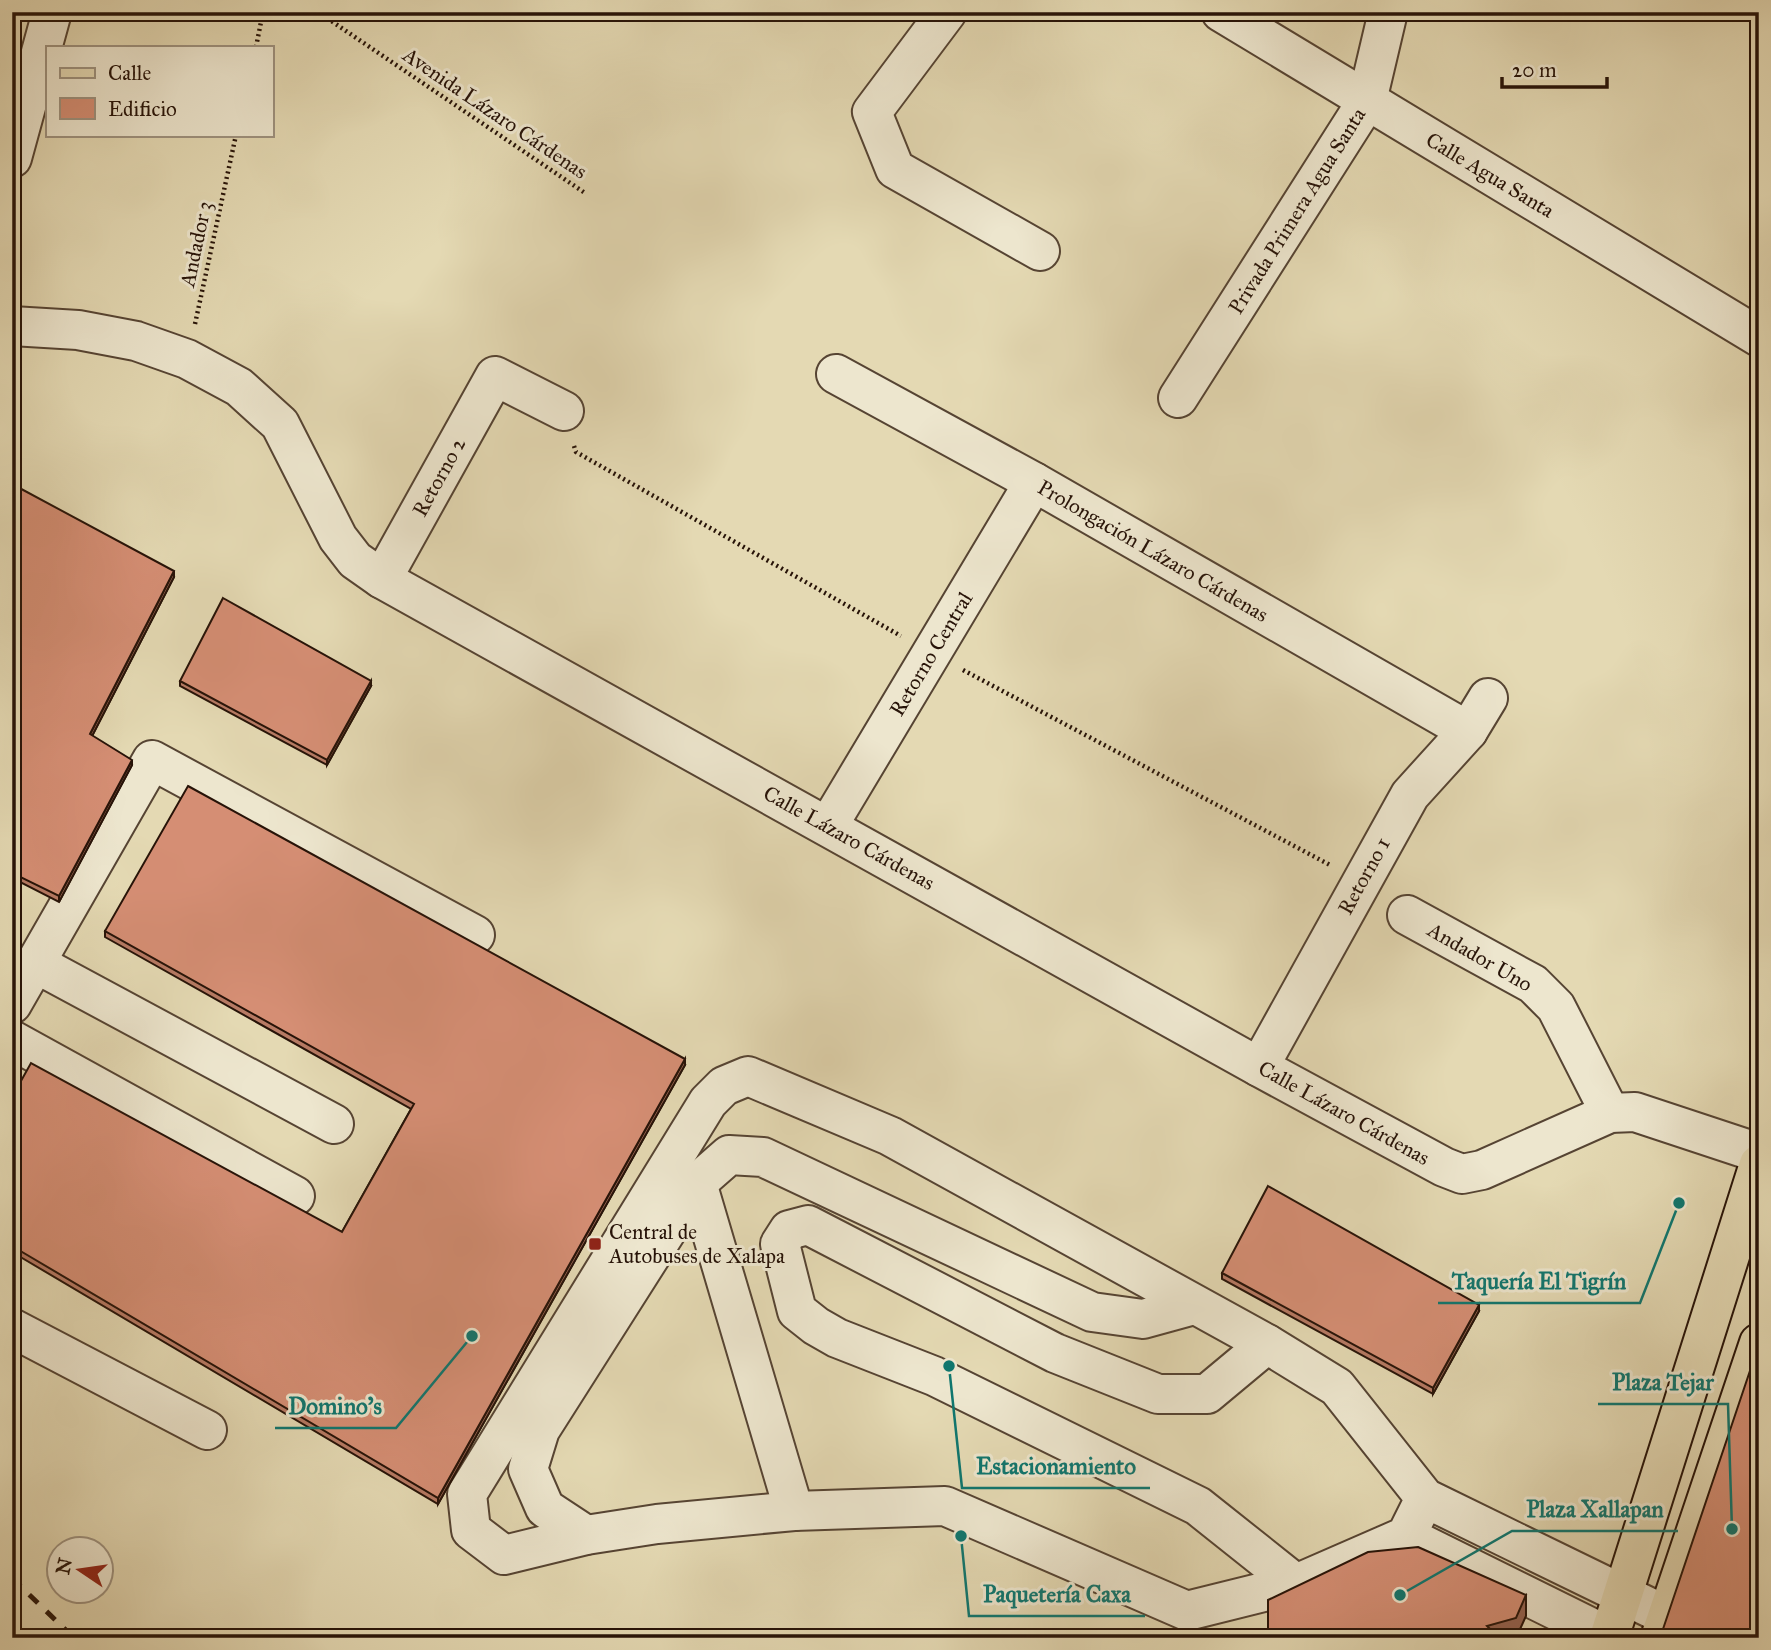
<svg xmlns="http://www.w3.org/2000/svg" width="1771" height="1650" viewBox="0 0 1771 1650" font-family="'IM FELL Great Primer',serif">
  <rect width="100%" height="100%" fill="#e4d9b3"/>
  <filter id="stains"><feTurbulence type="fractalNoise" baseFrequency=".00286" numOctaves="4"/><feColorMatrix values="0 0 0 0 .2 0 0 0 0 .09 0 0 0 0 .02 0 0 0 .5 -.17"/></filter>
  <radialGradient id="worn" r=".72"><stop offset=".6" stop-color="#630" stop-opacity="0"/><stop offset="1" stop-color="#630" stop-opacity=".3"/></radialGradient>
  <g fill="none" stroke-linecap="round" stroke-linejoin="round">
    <!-- minor casing -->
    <g stroke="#564433" stroke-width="42">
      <g id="minor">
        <polyline points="947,12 872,112 895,169 1040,251"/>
        <polyline points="1221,12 1759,337"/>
        <polyline points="12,158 52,12"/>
        <polyline points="12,326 78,330 136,341 187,359 239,387 280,424 338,538 355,560 382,579 1259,1067 1444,1167 1462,1174 1482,1170 1610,1113 1635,1112 1759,1153"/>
        <polyline points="836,374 1034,482 1468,731"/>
        <polyline points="1178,398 1367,101 1388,12"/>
        <polyline points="382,579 495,376 564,411"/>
        <polyline points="828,826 1034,482"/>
        <polyline points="1407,915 1533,984 1556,1007 1610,1113"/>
        <polyline points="35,963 334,1124"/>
        <polyline points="12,1004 152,760 475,935"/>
        <polyline points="12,1040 295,1196"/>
        <polyline points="1259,1067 1410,795 1468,731 1488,698"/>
        <polyline points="697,1183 794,1511"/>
        <polyline points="12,1328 207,1430"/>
        <polyline points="1267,1344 1207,1394 1158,1394 1055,1353 808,1225 789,1230 780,1244 797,1311 816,1326 837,1338 934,1376 1198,1506 1296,1584"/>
        <polyline points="1425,1498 1406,1536 1296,1584 1187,1611 945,1506 794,1511 657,1524 586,1535 504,1555 471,1530 467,1494 708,1102 724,1086 748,1076 890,1136 1267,1344 1337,1387 1425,1498 1667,1616"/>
        <polyline points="586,1535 545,1508 528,1469 540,1430 697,1183 729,1155 763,1157 1092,1312 1143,1319 1194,1305"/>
        <polyline points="1406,1536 1612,1638"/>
      </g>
    </g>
    <!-- major casing -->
    <g stroke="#271308" stroke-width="42">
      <g id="major">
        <polyline points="1609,1638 1759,1164"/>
        <polyline points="1660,1638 1759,1343"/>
      </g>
    </g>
    <!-- path -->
    <g stroke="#271308" stroke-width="4.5" stroke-dasharray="2 3.5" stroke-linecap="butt">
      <polyline points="318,12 585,193"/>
      <polyline points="256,47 263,12"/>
      <polyline points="195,324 236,135"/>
      <polyline points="574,446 576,452 901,636"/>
      <polyline points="963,670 1330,865"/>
    </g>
    <!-- minor -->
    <use href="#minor" stroke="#ede6ce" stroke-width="38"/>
    <!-- major -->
    <use href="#major" stroke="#e4d9b3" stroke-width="38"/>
    <!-- rail -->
    <polyline stroke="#271308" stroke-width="5" stroke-dasharray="12 12" stroke-linecap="butt" points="12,1578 74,1638"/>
  </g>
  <!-- wall -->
  <g fill="#b77a64" stroke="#271308" stroke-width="2">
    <polygon points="12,484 174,577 92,736 132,765 59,902 12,878"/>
    <polygon points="180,681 371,686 327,765 180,686"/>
    <polygon points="105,931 685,1065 438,1504 12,1252 12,1097 342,1232 411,1109 105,937"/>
    <polygon points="1222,1273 1479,1311 1433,1394 1222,1279"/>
    <polygon points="1661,1635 1759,1638 1661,1638"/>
  </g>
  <!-- shaded-wall -->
  <g fill="#956351" stroke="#271308" stroke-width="2">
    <polygon points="174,571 174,577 90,740 90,734"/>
    <polygon points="371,681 371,686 327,765 327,760"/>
    <polygon points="132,760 132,765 59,902 59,896"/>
    <polygon points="685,1059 685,1065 438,1504 438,1498"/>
    <polygon points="1479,1305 1479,1311 1433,1394 1433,1388"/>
    <polygon points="1526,1595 1526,1616 1516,1638 1487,1638 1487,1626"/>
  </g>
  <!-- building -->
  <g fill="#d58e74" stroke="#271308" stroke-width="2">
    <polygon points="12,484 174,571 90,734 132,760 59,896 12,873"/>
    <polygon points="223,598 371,681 327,760 180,681"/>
    <polygon points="188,786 685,1059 438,1498 12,1246 12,1097 31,1063 342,1232 414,1104 105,931"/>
    <polygon points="1268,1186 1479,1305 1433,1388 1222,1273"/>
    <polygon points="1759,1344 1759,1638 1699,1638 1661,1635"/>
    <polygon points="1418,1547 1526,1595 1516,1618 1487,1626 1499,1638 1268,1638 1268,1600 1368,1552"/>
  </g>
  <!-- markers -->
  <rect fill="#8f2418" stroke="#ede6ce" stroke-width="2.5" x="588" y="1237" width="14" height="14" rx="3.5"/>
  <g text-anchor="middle" stroke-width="6" stroke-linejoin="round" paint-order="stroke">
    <!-- street labels -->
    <g font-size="21" fill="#271308" stroke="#ede6ce">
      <text transform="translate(495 113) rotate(34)" y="7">Avenida Lázaro Cárdenas</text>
      <text transform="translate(1490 175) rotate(31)" y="7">Calle Agua Santa</text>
      <text transform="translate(1297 211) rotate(-58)" y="7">Privada Primera Agua Santa</text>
      <text transform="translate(196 244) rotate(-78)" y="7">Andador 3</text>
      <text transform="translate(439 477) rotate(-61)" y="7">Retorno 2</text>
      <text transform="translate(1153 551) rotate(30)" y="7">Prolongación Lázaro Cárdenas</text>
      <text transform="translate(931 654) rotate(-59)" y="7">Retorno Central</text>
      <text transform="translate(849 838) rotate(29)" y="7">Calle Lázaro Cárdenas</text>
      <text transform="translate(1364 876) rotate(-61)" y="7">Retorno 1</text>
      <text transform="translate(1480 957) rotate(30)" y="7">Andador Uno</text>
      <text transform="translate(1344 1113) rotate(29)" y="7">Calle Lázaro Cárdenas</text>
    </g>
    <!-- poi labels -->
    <g font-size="21" fill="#271308" stroke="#ede6ce" text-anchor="start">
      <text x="609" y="1239">Central de<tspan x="609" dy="24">Autobuses de Xalapa</tspan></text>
    </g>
  </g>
  <!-- callouts -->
  <path fill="none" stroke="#0f766e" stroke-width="2.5" d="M1679 1203L1640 1303H1438M1732 1529L1728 1404H1598M472 1336L396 1428H275M949 1366L962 1488H1150M1400 1595L1512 1531H1678M961 1536L969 1616H1145"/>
  <g fill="#0f766e" stroke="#ede6ce" stroke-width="2.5">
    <circle cx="1679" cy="1203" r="7"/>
    <circle cx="1732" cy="1529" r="7"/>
    <circle cx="472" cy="1336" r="7"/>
    <circle cx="949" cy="1366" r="7"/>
    <circle cx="1400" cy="1595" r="7"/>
    <circle cx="961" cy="1536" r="7"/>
  </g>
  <g font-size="23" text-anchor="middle" font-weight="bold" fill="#0f766e" stroke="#ede6ce" stroke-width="6" stroke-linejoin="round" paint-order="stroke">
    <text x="1539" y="1289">Taquería El Tigrín</text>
    <text x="1663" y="1390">Plaza Tejar</text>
    <text x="335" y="1414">Domino's</text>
    <text x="1056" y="1474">Estacionamiento</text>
    <text x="1595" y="1517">Plaza Xallapan</text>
    <text x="1057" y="1602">Paquetería Caxa</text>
  </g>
  <!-- margin -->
  <rect width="1771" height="1650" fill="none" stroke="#e4d9b3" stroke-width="42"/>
  <rect x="14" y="14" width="1743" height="1622" fill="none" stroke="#271308" stroke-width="3.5"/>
  <rect x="21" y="21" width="1729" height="1608" fill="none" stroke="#271308" stroke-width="2"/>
  <!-- legend -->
  <rect x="46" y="46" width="228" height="91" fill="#ede6ce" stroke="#9e927f" stroke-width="2"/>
  <rect x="60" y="68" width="35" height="10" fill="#e4d9b3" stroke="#9e927f" stroke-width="2"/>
  <text x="108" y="80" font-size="21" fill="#271308">Calle</text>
  <rect x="60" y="98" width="35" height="21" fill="#d58e74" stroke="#9e927f" stroke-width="2"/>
  <text x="108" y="116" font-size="21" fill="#271308">Edificio</text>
  <!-- north arrow -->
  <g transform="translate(80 1570) rotate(283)"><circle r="33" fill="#ede6ce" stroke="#9e927f" stroke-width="2"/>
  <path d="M0-5L12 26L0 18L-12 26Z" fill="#8f2418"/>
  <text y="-10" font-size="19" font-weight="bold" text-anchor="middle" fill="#271308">N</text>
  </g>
  <!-- scale -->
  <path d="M1502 77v10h105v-10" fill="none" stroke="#271308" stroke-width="3.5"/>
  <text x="1512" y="77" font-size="21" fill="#271308" stroke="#ede6ce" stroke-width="5" paint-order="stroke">20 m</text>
  <rect width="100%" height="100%" filter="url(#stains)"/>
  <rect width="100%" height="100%" fill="url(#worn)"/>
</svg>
